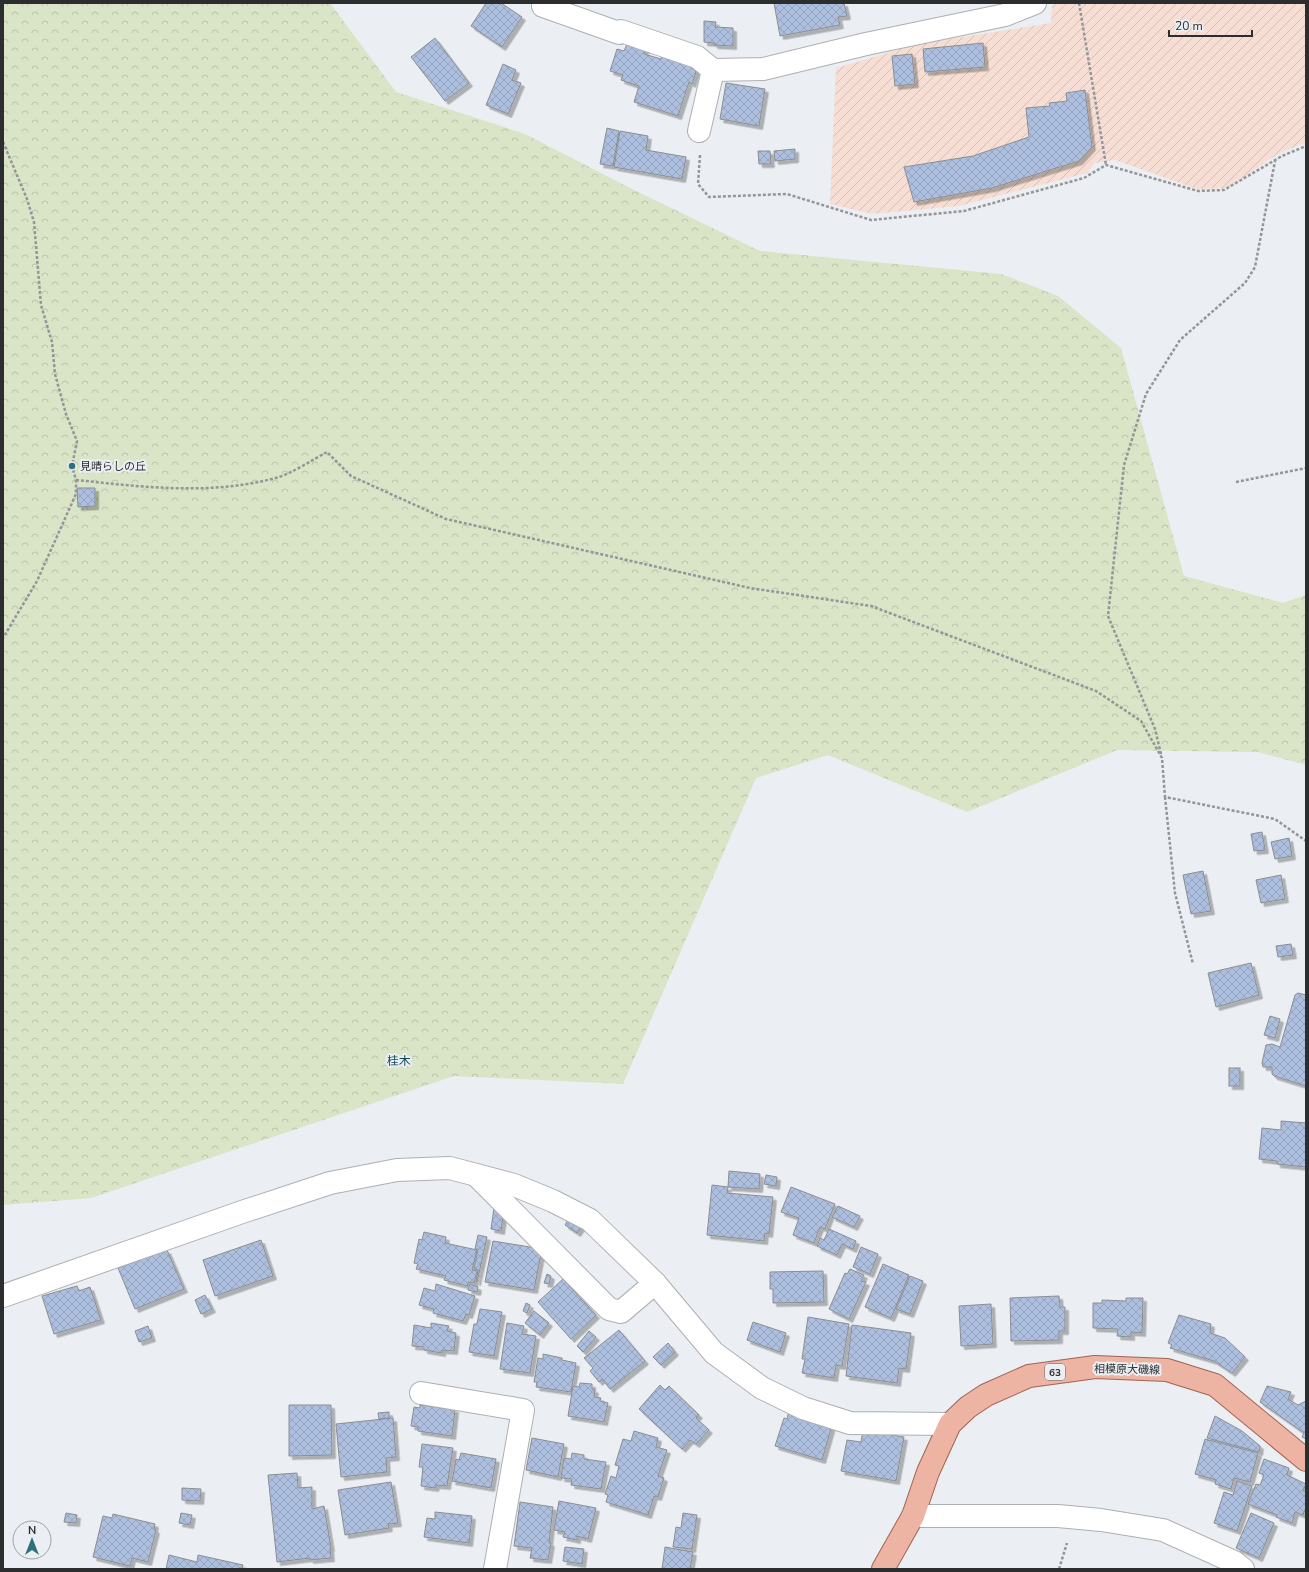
<svg xmlns="http://www.w3.org/2000/svg" width="1309" height="1572" viewBox="0 0 1309 1572" font-family="'Nunito Sans','Noto Sans JP',sans-serif">
  <defs>
    <pattern id="industrial-furrows" width="10" height="10" patternUnits="userSpaceOnUse"><rect width="10" height="10" fill="#f6ded4"/><path d="M-1 1l2-2M0 10L10 0M9 11l2-2" fill="none" stroke="#d3bfb6"/></pattern>
    <pattern id="forest-crowns" width="20" height="18" patternUnits="userSpaceOnUse"><rect width="20" height="18" fill="#dae4c6"/><path d="M2 6a3 3 0 1 1 6 0M12 15a3 3 0 1 1 6 0" fill="none" stroke="#bbc4aa"/></pattern>
    <pattern id="building-cross-hatch" width="8" height="8" patternUnits="userSpaceOnUse"><rect width="8" height="8" fill="#adbfdf"/><path d="M0 0l8 8M0 8l8-8" fill="none" stroke="#95a4c0"/></pattern>
    <filter id="shadow"><feDropShadow dx="3.5" dy="3.5" stdDeviation="0" flood-color="#0004"/></filter>
  </defs>
  <rect width="100%" height="100%" fill="#ebeef2"/>
  <!-- industrial -->
  <polygon fill="url(#industrial-furrows)" points="1058,3 1306,3 1306,142 1276,155 1228,188 1197,189 1115,160 1095,163 1087,173 959,206 872,214 830,204 836,68 918,44 1051,23 1052,6"/>
  <!-- forest -->
  <polygon fill="url(#forest-crowns)" points="3,3 330,3 396,92 525,134 636,191 760,251 1001,274 1058,296 1121,348 1184,576 1283,603 1306,595 1306,765 1258,752 1117,750 967,812 828,755 756,778 623,1084 454,1076 91,1198 3,1205"/>
  <!-- building -->
  <g fill="url(#building-cross-hatch)" stroke="#8b8d91" filter="url(#shadow)">
    <polygon points="486,3 501,3 522,17 502,47 471,26"/>
    <polygon points="774,3 844,3 847,16 838,17 840,25 780,36"/>
    <polygon points="704,21 716,22 715,27 733,28 733,46 714,45 714,43 704,42"/>
    <polygon points="435,38 469,83 445,101 411,57"/>
    <polygon points="628,42 646,48 644,54 661,59 663,53 693,63 691,68 697,69 692,84 689,82 678,116 634,102 639,86 621,80 623,75 610,71 617,49 624,51"/>
    <polygon points="983,43 985,67 925,72 923,49"/>
    <polygon points="912,54 915,84 895,86 892,56"/>
    <polygon points="503,64 516,70 512,80 521,83 508,114 486,105"/>
    <polygon points="726,83 765,89 759,126 720,119"/>
    <polygon points="1085,90 1092,147 1079,161 992,188 914,202 904,167 973,156 1029,137 1026,108 1050,106 1049,103 1067,101 1066,93"/>
    <polygon points="607,128 619,131 613,166 600,164"/>
    <polygon points="620,131 648,136 646,150 686,157 682,179 614,167"/>
    <polygon points="795,149 795,159 775,161 774,151"/>
    <polygon points="758,151 770,151 771,164 759,164"/>
    <polygon points="77,488 95,488 95,506 78,507"/>
    <polygon points="1262,832 1265,850 1254,851 1251,834"/>
    <polygon points="1289,838 1292,856 1275,859 1271,842"/>
    <polygon points="1203,871 1211,911 1191,914 1183,875"/>
    <polygon points="1281,875 1285,899 1261,903 1256,880"/>
    <polygon points="1291,944 1293,955 1278,957 1276,946"/>
    <polygon points="1251,963 1259,995 1216,1007 1208,973"/>
    <polygon points="1298,993 1306,995 1306,1086 1274,1076 1272,1074 1272,1067 1263,1067 1262,1063 1266,1045 1272,1044 1280,1047 1295,995"/>
    <polygon points="1270,1016 1280,1019 1275,1038 1264,1035"/>
    <rect x="1229" y="1068" width="11" height="18"/>
    <polygon points="1281,1121 1306,1123 1306,1167 1277,1164 1277,1161 1259,1159 1262,1128 1281,1130"/>
    <polygon points="729,1171 760,1174 759,1189 728,1187"/>
    <polygon points="766,1175 777,1177 776,1186 764,1184"/>
    <polygon points="712,1185 728,1187 727,1193 773,1197 769,1234 765,1233 764,1241 707,1235"/>
    <polygon points="791,1187 835,1204 825,1229 820,1227 814,1243 793,1235 799,1218 781,1212"/>
    <polygon points="838,1206 860,1216 854,1227 832,1217"/>
    <polygon points="494,1208 504,1210 501,1231 491,1229"/>
    <polygon points="569,1218 582,1226 577,1233 565,1225"/>
    <polygon points="829,1229 856,1241 853,1249 842,1244 837,1255 817,1246 820,1238 824,1240"/>
    <polygon points="424,1232 446,1237 445,1243 477,1250 472,1270 477,1271 474,1283 468,1282 468,1286 444,1280 446,1276 416,1269 418,1264 414,1263 419,1239 422,1240"/>
    <polygon points="478,1235 487,1237 477,1282 476,1282 478,1270 474,1269 478,1249 475,1249"/>
    <polygon points="261,1240 273,1276 215,1296 203,1260"/>
    <polygon points="493,1241 542,1249 534,1290 485,1282"/>
    <polygon points="861,1247 878,1254 870,1274 853,1267"/>
    <polygon points="167,1250 184,1289 135,1309 118,1268"/>
    <polygon points="883,1264 909,1275 891,1318 865,1307"/>
    <polygon points="850,1269 864,1275 861,1281 866,1282 849,1319 829,1309 845,1273 847,1274"/>
    <polygon points="823,1271 824,1302 773,1303 773,1289 770,1289 770,1272"/>
    <polygon points="547,1274 551,1276 549,1284 544,1283"/>
    <polygon points="910,1276 923,1281 910,1314 896,1309"/>
    <polygon points="563,1279 596,1315 571,1339 538,1302"/>
    <polygon points="436,1284 475,1296 469,1315 466,1314 463,1321 433,1313 434,1309 419,1305 424,1288 435,1291"/>
    <polygon points="470,1284 478,1287 477,1292 468,1290"/>
    <polygon points="77,1286 79,1291 90,1287 101,1320 54,1334 42,1296"/>
    <polygon points="205,1295 212,1309 201,1314 195,1300"/>
    <polygon points="1059,1296 1060,1307 1065,1307 1065,1331 1059,1331 1059,1340 1011,1341 1010,1298"/>
    <polygon points="1126,1298 1143,1298 1142,1333 1131,1332 1131,1337 1117,1336 1118,1329 1093,1328 1093,1303 1102,1303 1102,1300 1126,1301"/>
    <polygon points="526,1303 530,1305 527,1313 523,1311"/>
    <polygon points="991,1304 993,1344 961,1346 959,1306"/>
    <polygon points="480,1309 502,1312 494,1356 469,1352 474,1324 477,1324"/>
    <polygon points="534,1311 549,1323 540,1335 525,1323"/>
    <polygon points="1179,1315 1211,1324 1210,1333 1225,1338 1245,1357 1232,1373 1214,1361 1170,1348 1172,1345 1168,1343"/>
    <polygon points="808,1317 849,1324 842,1366 836,1365 834,1378 802,1373 805,1359 802,1359"/>
    <polygon points="753,1322 786,1333 780,1352 747,1340"/>
    <polygon points="431,1323 449,1326 447,1331 456,1333 454,1351 442,1350 442,1353 424,1350 424,1347 412,1346 414,1325 431,1328"/>
    <polygon points="507,1323 524,1326 522,1334 536,1336 530,1373 500,1369"/>
    <polygon points="852,1325 911,1333 906,1369 899,1368 897,1383 846,1376"/>
    <polygon points="148,1326 152,1338 139,1342 135,1331"/>
    <polygon points="619,1330 645,1361 610,1389 602,1379 599,1382 590,1371 593,1368 584,1358"/>
    <polygon points="589,1331 596,1337 583,1352 577,1346"/>
    <polygon points="668,1343 675,1352 661,1365 653,1357"/>
    <polygon points="543,1354 562,1358 562,1360 576,1363 571,1392 536,1387 537,1382 534,1382 538,1358 543,1359"/>
    <polygon points="580,1383 592,1384 592,1389 595,1390 594,1397 601,1398 600,1401 608,1403 604,1422 568,1416 573,1386 579,1387"/>
    <polygon points="660,1385 665,1390 669,1386 699,1415 696,1418 709,1430 696,1444 690,1440 682,1449 639,1409"/>
    <polygon points="1267,1386 1291,1392 1288,1399 1298,1405 1306,1401 1306,1439 1302,1437 1304,1433 1260,1402"/>
    <polygon points="289,1405 331,1405 332,1455 289,1456"/>
    <polygon points="420,1405 455,1409 452,1436 418,1431 418,1427 411,1426 414,1407 420,1408"/>
    <polygon points="789,1411 832,1425 822,1460 775,1446 784,1418 787,1419"/>
    <polygon points="389,1412 389,1418 379,1419 378,1413"/>
    <polygon points="1215,1416 1242,1431 1260,1446 1259,1452 1207,1438"/>
    <polygon points="393,1418 396,1457 386,1458 387,1472 341,1477 336,1424"/>
    <polygon points="863,1430 904,1437 896,1481 841,1471 847,1440 861,1442"/>
    <polygon points="634,1431 658,1438 656,1447 667,1450 658,1476 664,1478 658,1497 654,1496 648,1515 606,1502 608,1495 605,1494 611,1476 616,1478 619,1466 615,1465 623,1439 631,1441"/>
    <polygon points="532,1438 564,1444 558,1477 526,1470"/>
    <polygon points="1205,1439 1258,1453 1250,1482 1234,1478 1231,1489 1215,1484 1216,1480 1195,1474"/>
    <polygon points="422,1444 453,1448 447,1486 436,1485 435,1488 421,1486 423,1467 419,1467"/>
    <polygon points="461,1453 496,1459 491,1488 452,1481 456,1459 459,1460"/>
    <polygon points="572,1453 584,1455 584,1459 606,1462 601,1489 571,1485 572,1479 561,1478 564,1458 571,1459"/>
    <polygon points="1264,1459 1289,1468 1287,1475 1306,1484 1303,1491 1306,1491 1306,1507 1303,1515 1295,1512 1292,1523 1276,1517 1277,1515 1248,1504 1256,1484 1260,1485 1264,1475 1259,1473"/>
    <polygon points="297,1473 298,1488 312,1487 312,1509 324,1506 331,1548 330,1548 331,1558 310,1560 310,1558 277,1562 268,1475"/>
    <polygon points="1237,1481 1252,1486 1237,1531 1214,1523 1224,1492 1233,1495"/>
    <polygon points="391,1482 398,1523 388,1524 389,1528 345,1535 338,1490"/>
    <polygon points="182,1488 201,1489 200,1501 182,1500"/>
    <polygon points="559,1501 596,1508 588,1539 577,1536 577,1540 563,1537 565,1532 554,1530"/>
    <polygon points="520,1502 553,1507 549,1543 551,1543 548,1560 530,1558 532,1548 514,1546"/>
    <polygon points="435,1512 472,1516 469,1543 424,1537 427,1518 435,1519"/>
    <polygon points="66,1513 77,1515 76,1523 64,1522"/>
    <polygon points="181,1513 192,1515 190,1525 179,1523"/>
    <polygon points="683,1513 697,1515 692,1549 673,1547 676,1527 681,1528"/>
    <polygon points="1251,1513 1274,1523 1259,1558 1236,1548"/>
    <polygon points="113,1514 155,1524 154,1529 156,1530 148,1562 132,1558 130,1566 93,1557 103,1516 112,1518"/>
    <polygon points="565,1547 584,1549 582,1564 563,1561"/>
    <polygon points="665,1547 693,1552 690,1569 662,1569"/>
    <polygon points="169,1555 197,1562 198,1555 243,1565 242,1569 166,1569"/>
  </g>
  <g fill="none" stroke-linecap="round" stroke-linejoin="round">
    <!-- minor casing -->
    <g stroke="#adafb3" stroke-width="24">
      <g id="minor">
        <polyline points="543,6 619,33 621,31 697,57 713,70 763,69 866,44 1005,15 1035,3"/>
        <polyline points="699,131 713,70"/>
        <polyline points="477,1176 609,1309 621,1312 655,1283"/>
        <polyline points="3,1296 242,1212 330,1183 397,1170 450,1168 514,1185 553,1201 590,1220 655,1283 714,1353 762,1388 803,1408 850,1423 950,1424"/>
        <polyline points="421,1393 523,1410 495,1569"/>
        <polyline points="913,1516 1058,1516 1101,1520 1163,1530 1234,1562 1243,1569"/>
      </g>
    </g>
    <!-- primary casing -->
    <g stroke="#a26353" stroke-width="24">
      <polyline id="primary" points="883,1569 913,1516 928,1472 950,1424 968,1407 986,1395 1029,1376 1095,1367 1167,1370 1215,1385 1306,1460"/>
    </g>
    <!-- path -->
    <g stroke="#939598" stroke-width="2.5" stroke-dasharray="3 2" stroke-linecap="butt">
      <polyline points="1079,3 1106,165"/>
      <polyline points="3,142 27,199 34,222 41,305 52,342 55,374 66,414 77,441 72,466 76,480 76,494 37,581 3,638"/>
      <polyline points="700,155 698,184 709,197 787,194 871,220 964,211 1084,178 1106,165 1198,191 1224,190 1282,156 1306,146"/>
      <path d="M76,480c67,7 137,16 203,-3 13,-4 35,-18 48,-25l24,24 95,43 304,69 121,18 225,85 45,30 21,37 3,39 110,22 31,22"/>
      <polyline points="1236,482 1306,468"/>
      <polyline points="1161,754 1155,729 1108,616 1124,465 1146,394 1180,340 1245,283 1255,267 1275,161"/>
      <polyline points="1165,797 1175,893 1193,964"/>
      <polyline points="1059,1569 1067,1543"/>
    </g>
    <!-- minor -->
    <use href="#minor" stroke="#fff" stroke-width="22"/>
    <!-- primary -->
    <use href="#primary" stroke="#edb3a3" stroke-width="22"/>
  </g>
  <!-- markers -->
  <circle fill="#2c7080" stroke="#ebeef2" stroke-width="1.5" cx="72" cy="466" r="4"/>
  <g text-anchor="middle" stroke-width="4" stroke-linejoin="round" paint-order="stroke">
    <!-- shield labels -->
    <rect fill="#ebeef2" stroke="#65676a" stroke-width="1" x="1045" y="1364" width="20" height="16" rx="3"/>
    <g font-size="10" font-weight="bold" fill="#2c2d2f">
      <text x="1055" y="1376">63</text>
    </g>
    <!-- poi labels -->
    <g font-size="11" fill="#2c2d2f" stroke="#ebeef2" text-anchor="start">
      <text x="80" y="470">見晴らしの丘</text>
    </g>
    <!-- street labels -->
    <g font-size="11" fill="#2c2d2f" stroke="#ebeef2">
      <text transform="translate(1127 1369) rotate(1)" y="4">相模原大磯線</text>
    </g>
    <!-- neighbourhood labels -->
    <g font-size="12" fill="#124b57" stroke="#ebeef2">
      <text x="399" y="1065">桂木</text>
    </g>
  </g>
  <!-- border -->
  <rect width="1309" height="1572" fill="none" stroke="#2c2d2f" stroke-width="8"/>
  <!-- north arrow -->
  <g transform="translate(32 1540)"><circle r="19" fill="#ebeef2" stroke="#9fa1a4"/>
  <path d="M0-3L7 15L0 10L-7 15Z" fill="#2c7080"/>
  <text y="-6" font-size="11" font-weight="bold" text-anchor="middle" fill="#2c2d2f">N</text>
  </g>
  <!-- scale -->
  <path d="M1169 30v6h83v-6" fill="none" stroke="#2c2d2f" stroke-width="2"/>
  <text x="1175" y="30" font-size="12" fill="#2c2d2f" stroke="#ebeef2" stroke-width="3" paint-order="stroke">20 m</text>
</svg>
